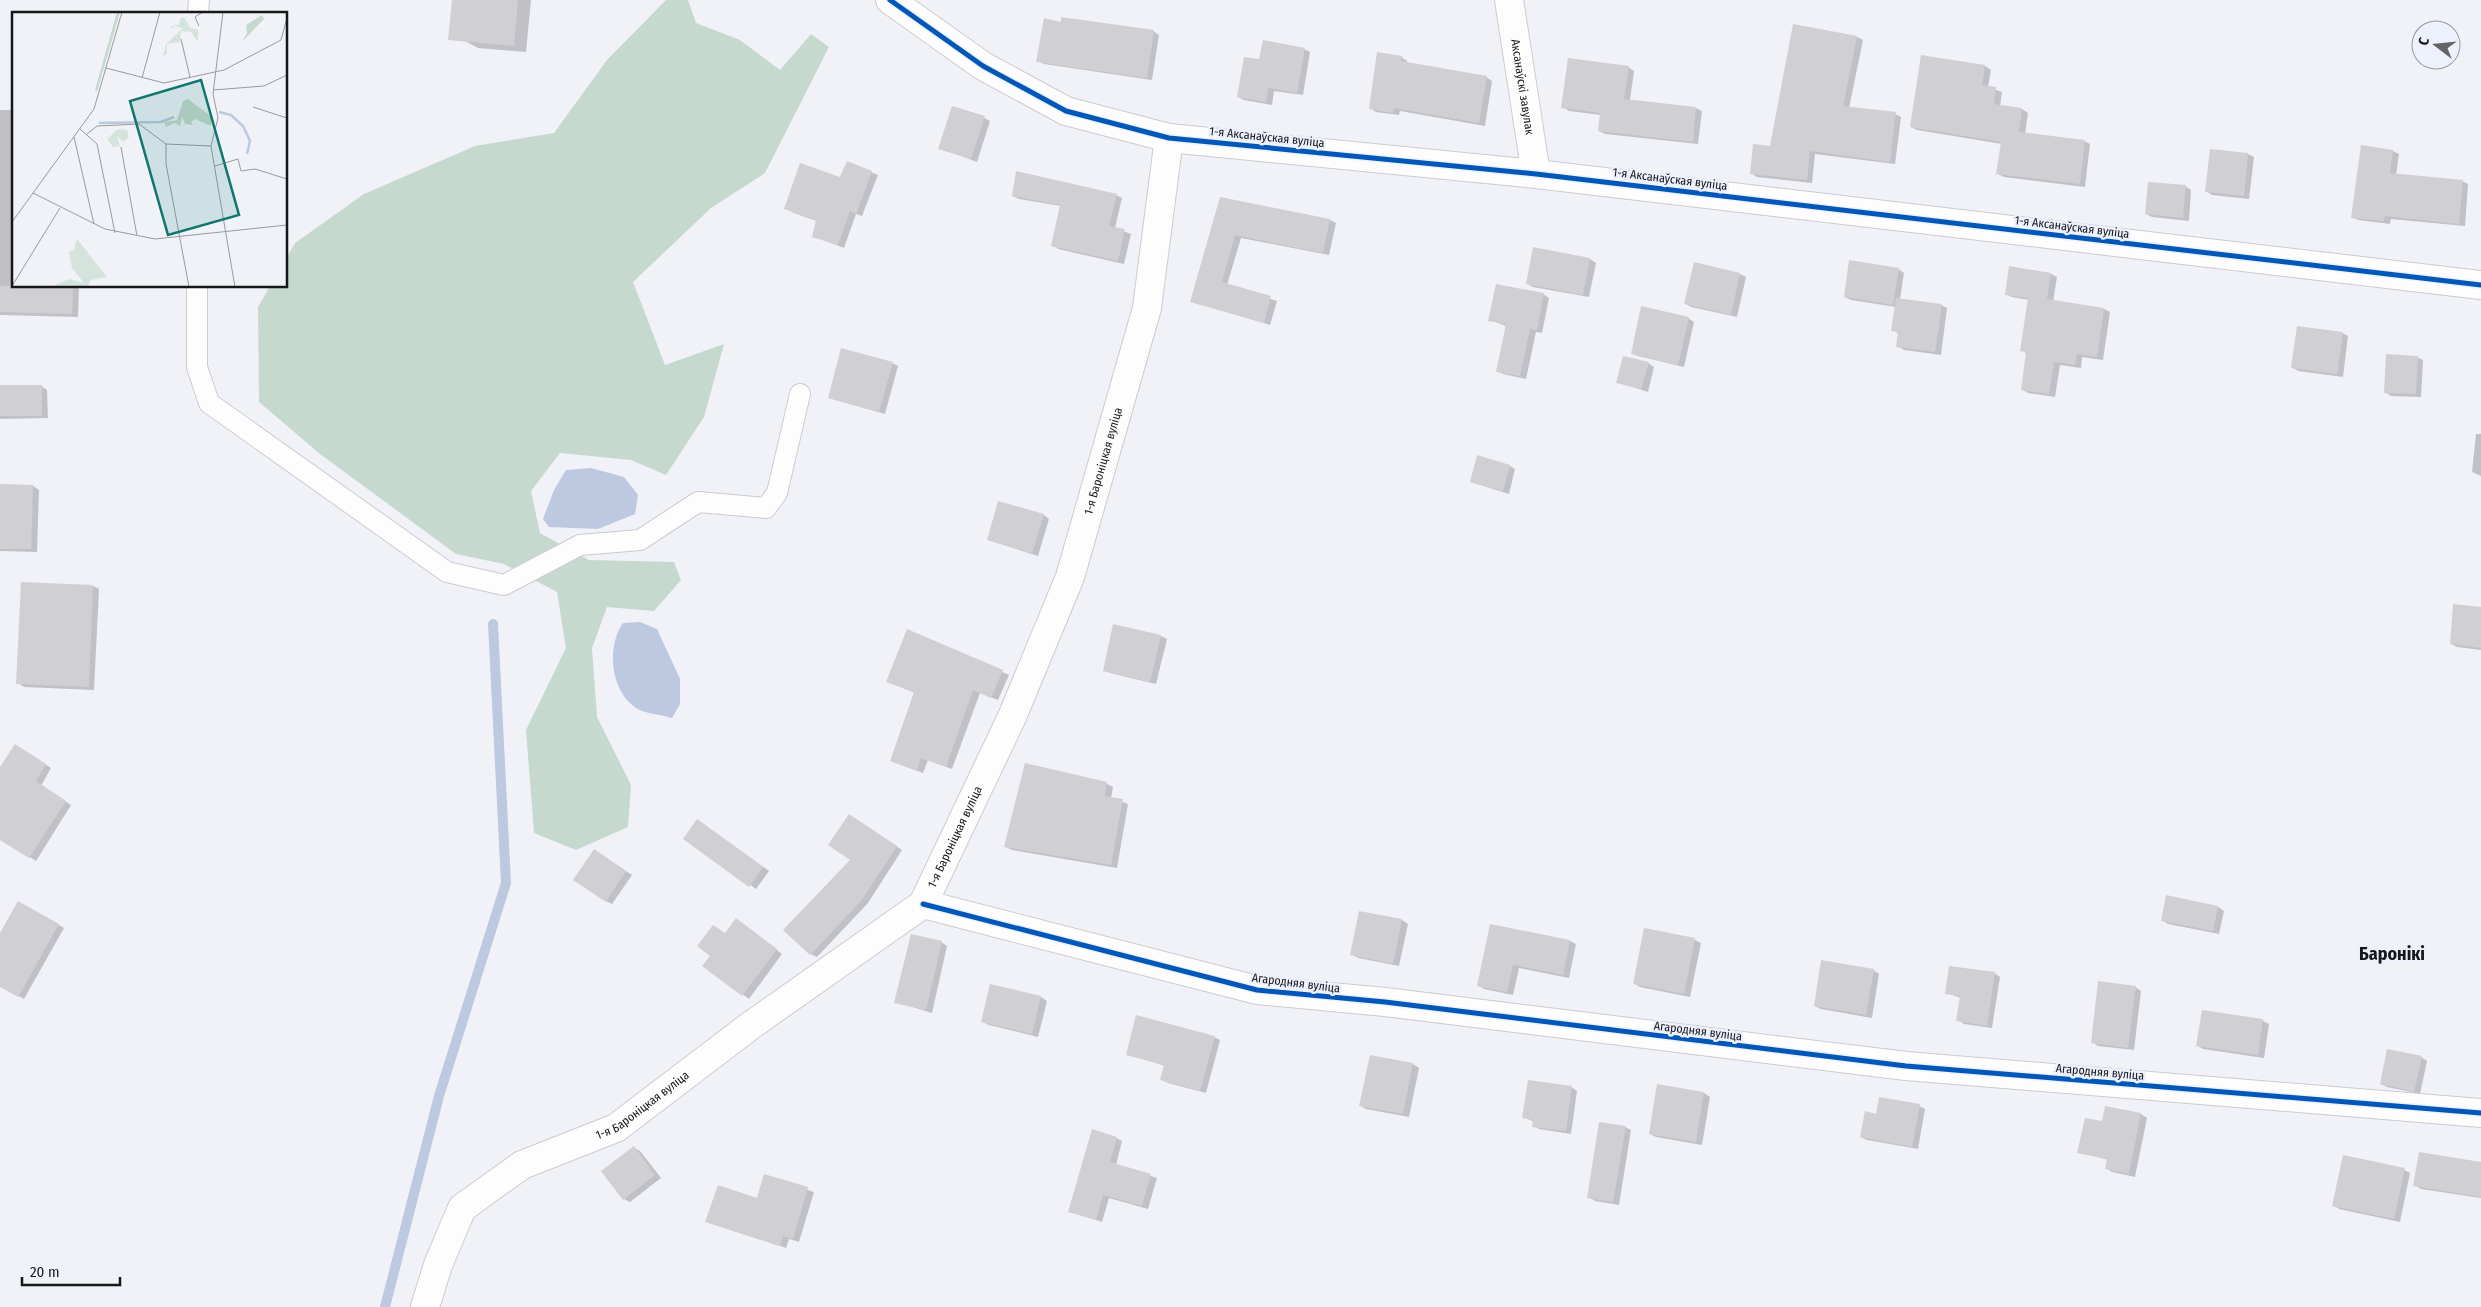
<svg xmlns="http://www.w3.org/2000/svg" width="2481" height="1307" viewBox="0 0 2481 1307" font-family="'Fira Sans Condensed',sans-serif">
  <rect width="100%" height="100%" fill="#f0f2f8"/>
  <!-- forest -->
  <polygon fill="#c6d9cf" points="666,0 688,0 696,23 740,40 780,70 811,34 829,47 765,173 711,208 633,282 665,365 724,344 704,417 666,475 631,460 560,453 531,491 540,533 589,560 674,562 681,580 654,611 607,607 592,648 597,717 631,785 628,827 576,850 534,833 526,730 566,648 557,592 504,564 456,554 320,454 259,402 258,307 270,286 286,286 286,259 295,243 364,194 475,146 554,133 607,60"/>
  <!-- water -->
  <g fill="#bcc9e0">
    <polygon points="591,468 624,477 638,495 635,514 598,529 549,527 543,519 554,490 566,470"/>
    <path d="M640,622l17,7 23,50v25l-8,14c-10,-3 -21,-4 -30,-7 -31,-13 -37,-63 -19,-88z"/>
  </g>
  <!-- shadow -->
  <g fill="#0003">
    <polygon points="453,0 531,0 526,52 478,48 465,41"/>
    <polygon points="1062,24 1153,31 1159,35 1152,80 1044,64 1038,61"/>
    <polygon points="1857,37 1863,40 1849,108 1895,114 1901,117 1895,164 1815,154 1812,183 1757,177 1751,173"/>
    <polygon points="1304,49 1310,52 1303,95 1274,91 1272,105 1244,100 1238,97 1260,61"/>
    <polygon points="1401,57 1407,61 1407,63 1486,77 1492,81 1485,126 1400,111 1399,115 1376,112 1370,108"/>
    <polygon points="1985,66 1991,70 1988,87 2002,92 2000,106 2022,109 2028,113 2025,134 2084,141 2090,144 2085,187 2004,177 1998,174 2002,144 1917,130 1911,127"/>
    <polygon points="1628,67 1634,71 1630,100 1696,108 1702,111 1698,144 1605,134 1599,131 1601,115 1569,111 1563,107"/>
    <polygon points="0,110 14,110 14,286 79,286 78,317 0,315"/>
    <polygon points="984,118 990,121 977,162 940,148"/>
    <polygon points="2362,147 2393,151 2399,154 2396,175 2462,181 2468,184 2465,226 2391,219 2390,224 2358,220 2352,217"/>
    <polygon points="2248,154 2254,157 2249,199 2212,195 2206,191"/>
    <polygon points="848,163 878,175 862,216 856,214 844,248 813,236 817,221 791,212 841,179"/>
    <polygon points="2185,186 2191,190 2189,221 2152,217 2146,214"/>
    <polygon points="1116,195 1122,198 1115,228 1131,234 1124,264 1058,249 1052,245 1061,206 1019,199 1013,196"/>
    <polygon points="1221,198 1330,220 1336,223 1329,255 1241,238 1227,285 1277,301 1270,325 1191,301"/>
    <polygon points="1590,259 1596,263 1589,297 1533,287 1527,283"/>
    <polygon points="1695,264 1740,274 1746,277 1737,317 1691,307 1685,303"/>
    <polygon points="2010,268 2051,274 2057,277 2053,302 2104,309 2110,312 2103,360 2082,357 2081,368 2060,365 2055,397 2028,393 2022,389 2027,354 2022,350 2029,300 2012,297 2006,294"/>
    <polygon points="1898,269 1904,273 1900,299 1941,305 1947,308 1941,355 1904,350 1898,346 1899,334 1893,330 1896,307 1851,300 1845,297"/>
    <polygon points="1543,294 1549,298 1542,333 1536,332 1526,379 1503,374 1497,371 1506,326 1490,320"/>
    <polygon points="1688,318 1694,322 1684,367 1638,356 1632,353"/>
    <polygon points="2342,333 2348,336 2343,377 2298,371 2292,367"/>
    <polygon points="2417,357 2423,360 2421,397 2391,396 2385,392"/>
    <polygon points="892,363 898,366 885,414 829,398"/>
    <polygon points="1648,363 1654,367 1648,392 1617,382"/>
    <polygon points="41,386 47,390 48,418 0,419 0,387"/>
    <polygon points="2476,434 2481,434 2481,476 2472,472"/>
    <polygon points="1510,466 1515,469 1509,494 1471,482"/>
    <polygon points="0,485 33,486 39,490 37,552 0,551"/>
    <polygon points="1044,515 1049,519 1038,556 988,540"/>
    <polygon points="93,586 99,589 94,690 24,687 18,683"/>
    <polygon points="2481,608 2481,650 2457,647 2451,644"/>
    <polygon points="908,631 1009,675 998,700 980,693 952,769 928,760 923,773 891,761 915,693 888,682"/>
    <polygon points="1161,636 1167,639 1156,684 1110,673 1104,670"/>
    <polygon points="15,745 51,768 41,786 71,805 36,861 0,838 0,769"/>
    <polygon points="1107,784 1113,787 1111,798 1128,804 1117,868 1012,850 1006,847"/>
    <polygon points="855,819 902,850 868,903 817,957 811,954 852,859"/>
    <polygon points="698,820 769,871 756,889 685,838"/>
    <polygon points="600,854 632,875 612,904 606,901"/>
    <polygon points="2167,897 2218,907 2224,911 2219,934 2168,924 2162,920"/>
    <polygon points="19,902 64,928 24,999 0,986 0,936"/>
    <polygon points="1402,920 1408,924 1399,966 1358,958 1352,954"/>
    <polygon points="742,923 782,954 749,999 704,966 725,934"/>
    <polygon points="1491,925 1570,941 1576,944 1569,978 1519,968 1513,995 1484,989 1478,985"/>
    <polygon points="1695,940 1701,943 1690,997 1640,987 1634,983"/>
    <polygon points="941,942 947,946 932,1013 896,1002"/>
    <polygon points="1873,970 1879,974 1872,1018 1821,1009 1815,1006"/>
    <polygon points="1994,973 2000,977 1992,1028 1964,1024 1958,1020 1961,998 1947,993"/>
    <polygon points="2135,987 2141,991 2134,1050 2098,1046 2092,1042"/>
    <polygon points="1041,997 1047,1001 1038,1037 989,1025 983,1022"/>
    <polygon points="2203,1011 2263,1021 2269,1024 2264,1058 2203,1049 2197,1045"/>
    <polygon points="1214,1037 1220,1040 1206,1093 1168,1083 1162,1080 1165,1066 1128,1054"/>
    <polygon points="2421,1057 2427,1061 2420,1094 2387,1087 2381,1084"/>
    <polygon points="1413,1064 1419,1068 1409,1117 1366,1109 1360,1105"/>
    <polygon points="1658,1086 1704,1093 1710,1097 1702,1145 1656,1137 1650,1134"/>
    <polygon points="1571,1087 1577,1091 1571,1134 1539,1129 1533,1126 1534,1122 1524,1117"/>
    <polygon points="1919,1106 1925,1109 1918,1149 1867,1140 1861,1137 1877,1115"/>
    <polygon points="2106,1107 2141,1114 2147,1118 2135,1177 2112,1172 2106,1168 2108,1160 2079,1152 2103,1123"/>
    <polygon points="1625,1127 1631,1130 1619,1205 1595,1201 1589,1197"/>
    <polygon points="1116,1138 1122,1141 1116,1165 1157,1178 1148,1209 1109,1198 1102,1222 1070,1211"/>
    <polygon points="634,1148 640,1151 661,1178 630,1202 624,1199"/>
    <polygon points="2481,1167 2481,1198 2421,1189 2415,1185"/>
    <polygon points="2404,1170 2410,1173 2400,1222 2339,1209 2333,1205"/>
    <polygon points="765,1176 814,1192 799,1242 789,1239 786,1248 707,1222 758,1199"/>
  </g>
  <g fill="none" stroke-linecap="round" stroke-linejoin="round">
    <!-- stream -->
    <polyline stroke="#bcc9e0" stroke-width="10" points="385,1307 439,1096 506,883 493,624"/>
  </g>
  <!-- building -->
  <g fill="#d0cfd4">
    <polygon points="452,0 518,0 514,46 448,40"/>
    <polygon points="1061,17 1154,30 1147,78 1036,62 1044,18 1061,22"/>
    <polygon points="1793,24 1857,36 1843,106 1896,112 1890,162 1810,151 1807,180 1750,174 1753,144 1770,146"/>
    <polygon points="1263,40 1305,48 1297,93 1268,88 1266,102 1237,97 1244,57 1259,59"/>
    <polygon points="1377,52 1402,56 1401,61 1487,76 1479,123 1394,108 1393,113 1369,109"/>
    <polygon points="1921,55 1985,65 1982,85 1996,87 1994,104 2022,108 2019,132 2085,140 2080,184 1996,174 2001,142 1910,127"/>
    <polygon points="1568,58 1629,66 1624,99 1696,107 1693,142 1598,131 1600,113 1561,108"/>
    <polygon points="952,106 985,116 971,159 938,149"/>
    <polygon points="2361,145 2393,150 2390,173 2463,180 2459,224 2385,216 2384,221 2351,218"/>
    <polygon points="2210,149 2248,153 2244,196 2205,192"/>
    <polygon points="847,161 872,171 856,214 850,211 838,245 812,237 816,220 784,209 800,163 840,177"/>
    <polygon points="1016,171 1117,194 1109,226 1125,229 1118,261 1051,246 1060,205 1012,196"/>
    <polygon points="2148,182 2186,185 2183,218 2145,214"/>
    <polygon points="1220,197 1330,219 1323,253 1235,235 1222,282 1271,296 1264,323 1190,302"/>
    <polygon points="1533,247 1590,258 1583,295 1526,284"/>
    <polygon points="1849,260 1899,268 1893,305 1844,297"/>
    <polygon points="1694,262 1740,273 1731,315 1684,304"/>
    <polygon points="2009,266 2051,273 2047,299 2104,308 2097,357 2077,354 2075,365 2054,362 2049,394 2021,390 2026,352 2020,351 2028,298 2005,295"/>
    <polygon points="1496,284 1544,293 1537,330 1530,329 1520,376 1496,372 1506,324 1488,321"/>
    <polygon points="0,286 73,286 72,314 0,312"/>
    <polygon points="1896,298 1942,304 1935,352 1896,347 1898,332 1891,331"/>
    <polygon points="1641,306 1689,317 1678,365 1631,354"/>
    <polygon points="2297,326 2343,332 2337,374 2291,368"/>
    <polygon points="841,348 893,362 879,412 828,398"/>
    <polygon points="2386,354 2418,356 2416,394 2384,393"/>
    <polygon points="1623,356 1649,362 1641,389 1616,383"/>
    <rect x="0" y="385" width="42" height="31"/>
    <polygon points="1477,455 1510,465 1503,491 1470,482"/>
    <polygon points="0,484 33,485 31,549 0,549"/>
    <polygon points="998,501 1044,514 1032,553 987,540"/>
    <polygon points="21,582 93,585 89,687 16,684"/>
    <polygon points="2453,604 2481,607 2481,648 2450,644"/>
    <polygon points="1113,624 1161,635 1150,682 1103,671"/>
    <polygon points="907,629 1003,670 991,698 973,690 946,767 921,758 917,771 890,761 914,692 886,682"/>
    <polygon points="15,744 46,764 36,781 66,801 29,858 0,840 0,767"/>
    <polygon points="1025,763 1107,782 1105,796 1123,799 1111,865 1004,847"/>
    <polygon points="849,814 897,846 862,900 810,955 783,930 850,860 828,845"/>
    <polygon points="697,819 763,867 749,887 683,839"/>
    <polygon points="594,849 626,871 606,902 573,880"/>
    <polygon points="2166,895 2218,906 2213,931 2161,921"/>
    <polygon points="18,901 59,924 18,997 0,987 0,933"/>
    <polygon points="1359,911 1402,919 1393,964 1350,955"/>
    <polygon points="736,918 777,949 742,996 702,966 710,956 697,946 713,925 725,933"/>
    <polygon points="1490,924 1570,940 1563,975 1513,965 1507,992 1477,986"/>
    <polygon points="1644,928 1695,938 1684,994 1633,984"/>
    <polygon points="911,934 942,941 926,1010 894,1003"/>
    <polygon points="1821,960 1874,969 1866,1015 1814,1006"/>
    <polygon points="1949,966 1995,972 1987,1026 1956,1021 1960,996 1945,994"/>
    <polygon points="2098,981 2136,986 2128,1048 2091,1043"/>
    <polygon points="990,984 1041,996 1032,1034 981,1022"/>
    <polygon points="2202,1010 2263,1019 2258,1055 2196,1046"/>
    <polygon points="1136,1015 1215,1036 1200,1091 1160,1080 1164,1065 1126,1055"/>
    <polygon points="2387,1049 2422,1056 2414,1092 2380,1084"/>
    <polygon points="1370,1055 1413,1063 1403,1114 1359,1106"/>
    <polygon points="1528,1080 1572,1086 1566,1131 1532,1127 1533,1120 1522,1118"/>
    <polygon points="1657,1084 1704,1092 1696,1142 1649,1134"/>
    <polygon points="1879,1097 1920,1104 1912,1147 1860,1137 1865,1111 1876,1114"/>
    <polygon points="2105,1106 2141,1113 2129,1174 2105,1169 2107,1159 2077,1153 2085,1118 2102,1121"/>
    <polygon points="1599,1122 1626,1126 1613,1202 1587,1198"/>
    <polygon points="1092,1129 1117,1137 1110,1162 1151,1174 1142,1206 1103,1195 1096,1220 1068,1212"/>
    <polygon points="634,1146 655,1175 623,1200 601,1171"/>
    <polygon points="2419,1152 2481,1162 2481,1197 2413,1186"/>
    <polygon points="2343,1155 2405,1168 2394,1219 2332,1206"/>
    <polygon points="764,1174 808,1187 793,1239 783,1236 780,1246 705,1222 718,1185 757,1198"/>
  </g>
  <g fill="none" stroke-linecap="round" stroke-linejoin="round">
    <!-- service casing -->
    <g stroke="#cbccd0" stroke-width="22">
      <g id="service">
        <polyline points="198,14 199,0"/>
        <polyline points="197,286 197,367 209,403 447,572 504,585 580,545 640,540 698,502 766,508 777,493 800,394"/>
      </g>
    </g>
    <!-- minor casing -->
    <g stroke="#cbccd0" stroke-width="30">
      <g id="minor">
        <polyline points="890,0 983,66 1066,111 1169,138 1536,174 2481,285"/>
        <path id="s1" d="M1509,0l27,174"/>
        <polyline points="923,904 1257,990 1385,1002 1906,1066 2481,1113"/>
        <path id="s2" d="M425,1307l13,-42 24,-57 60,-43 94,-37 134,-102 173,-122 89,-187 58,-140 77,-269 22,-170"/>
      </g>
    </g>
    <!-- service -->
    <use href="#service" stroke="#fdfdfe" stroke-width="20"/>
    <!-- minor -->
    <use href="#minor" stroke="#fdfdfe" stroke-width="28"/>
    <!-- cycleway casing -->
    <g stroke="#ecf1fb" stroke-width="8">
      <g id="cycleway">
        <polyline points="890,0 983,66 1066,111 1169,138 1536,174 2481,285"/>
        <polyline points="923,904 1257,990 1385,1002 1906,1066 2481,1113"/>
      </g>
    </g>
    <!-- cycleway -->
    <use href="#cycleway" stroke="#0057b8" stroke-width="5"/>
  </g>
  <g text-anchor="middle" stroke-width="5" stroke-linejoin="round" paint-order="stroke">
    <!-- street labels -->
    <g font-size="12" fill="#16171b" stroke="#ecf1fb">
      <text dy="4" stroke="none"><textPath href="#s1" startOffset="88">Аксанаўскі завулак</textPath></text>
      <text transform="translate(1267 137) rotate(6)" y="4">1-я Аксанаўская вуліца</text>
      <text transform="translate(1670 179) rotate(7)" y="4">1-я Аксанаўская вуліца</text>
      <text transform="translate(2072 227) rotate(7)" y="4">1-я Аксанаўская вуліца</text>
      <text dy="4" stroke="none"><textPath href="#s2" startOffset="1140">1-я Бароніцкая вуліца</textPath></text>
      <text dy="4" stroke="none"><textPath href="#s2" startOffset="735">1-я Бароніцкая вуліца</textPath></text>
      <text transform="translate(1296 983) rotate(7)" y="4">Агародняя вуліца</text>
      <text transform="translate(1698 1031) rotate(7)" y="4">Агародняя вуліца</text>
      <text transform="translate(2100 1072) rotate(5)" y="4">Агародняя вуліца</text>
      <text dy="4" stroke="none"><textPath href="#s2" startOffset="315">1-я Бароніцкая вуліца</textPath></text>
    </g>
    <!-- district labels -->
    <g font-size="18" font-weight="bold" fill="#16171b" stroke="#ecf1fb">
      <text x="2392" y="960">Баронікі</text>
    </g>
  </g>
  <!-- overview -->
  <g transform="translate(12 12)">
    <rect width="275" height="275" fill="#f0f2f8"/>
    <path d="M172,5l6,11 8,2v12l-7,-10 -10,-1 -1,11 -13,2v10l-4,2 3,-12 17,-16 -9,-2 -2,3 -1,-3 8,-1 1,-6zM106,117l9,1 2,7 -6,5 -6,-6 3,10 -7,1 -6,-8zM65,227l30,38 -16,3 -4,7h-36l18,-8 15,4 -12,-15 -3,-16 5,-2z" fill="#d4e3dc"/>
    <path d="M105,0h3l-23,80 -2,-2zM250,3l2,4 -22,23 5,-9 -1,-8zM176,87l24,18 -1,9 -16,-7 -4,3 2,3 -8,-1 -3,-7 -2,9 -5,-3 -9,4 -2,-5 13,-2 6,-19z" fill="#c6d9cf"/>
    <path fill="none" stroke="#bcc9e0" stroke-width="2.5" d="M207,100l12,3 12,11 7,15 -3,13M87,111l62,-1 13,-5"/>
    <path fill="none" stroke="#999aa0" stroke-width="1" d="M211,0l-10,82 5,24 -7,28 24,141M187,14l-4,-9 8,-5M169,27l9,38M94,56l58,15 60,-13 57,-30 6,-22M130,66l18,-66M201,78l51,-4 23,-11M241,95l34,11M68,117l17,15 18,89M75,122l10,-8 42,-2 27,20 45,2M62,125l20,87M154,132v20l23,123M109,135l16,89M203,154l23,-7 3,12 14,-2 32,10M21,181l72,36 50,10 132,-14M0,210l82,-113 28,-97M0,274l48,-78"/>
    <path fill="#0f766e" fill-opacity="0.15" stroke="#0f766e" stroke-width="2.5" d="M189,68l38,135 -71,20 -38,-134z"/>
    <rect width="275" height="275" fill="none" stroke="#16171b" stroke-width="2.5"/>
  </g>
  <!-- north arrow -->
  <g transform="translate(2436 45) rotate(286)"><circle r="24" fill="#ecf1fb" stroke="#969aa1"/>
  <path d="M0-4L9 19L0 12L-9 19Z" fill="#626468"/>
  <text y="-8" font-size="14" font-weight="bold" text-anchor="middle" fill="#16171b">С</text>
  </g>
  <!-- scale -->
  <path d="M22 1277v8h98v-8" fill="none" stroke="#16171b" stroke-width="2.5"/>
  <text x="30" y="1277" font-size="15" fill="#16171b" stroke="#ecf1fb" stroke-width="4" paint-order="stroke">20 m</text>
</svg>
